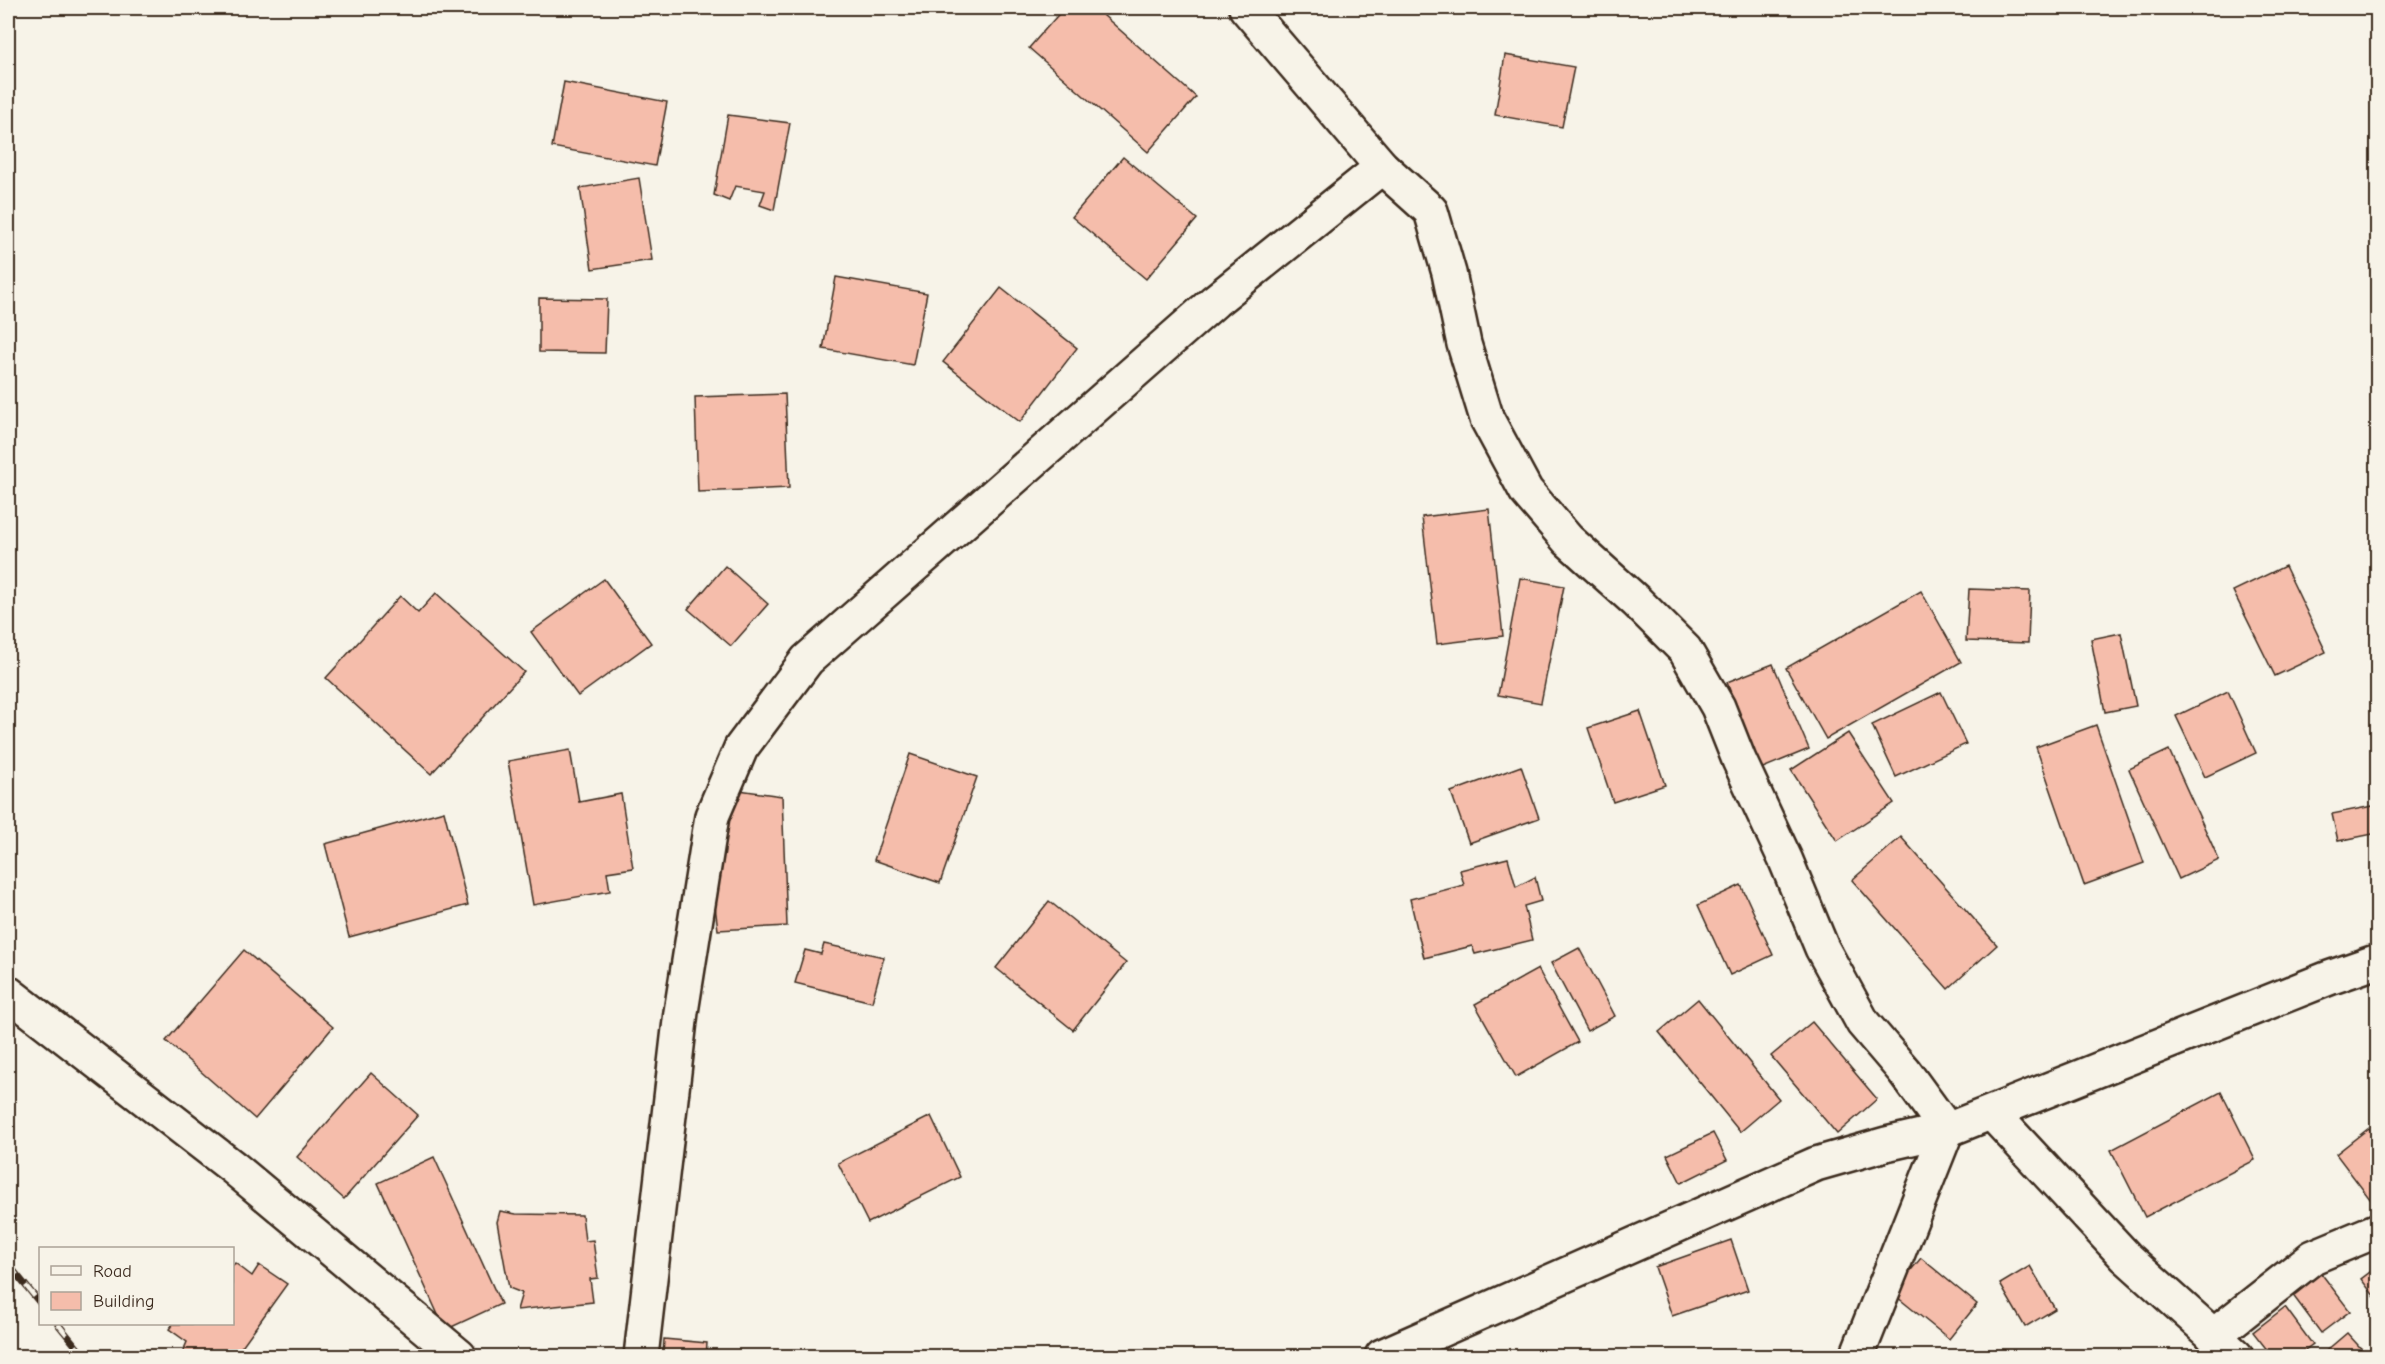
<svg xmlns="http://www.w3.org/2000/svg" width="2385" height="1364" viewBox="0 0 2385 1364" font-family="'Comic Neue',sans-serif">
  <rect width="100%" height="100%" fill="#f7f3e8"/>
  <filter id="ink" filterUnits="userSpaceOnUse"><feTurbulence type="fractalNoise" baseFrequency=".0167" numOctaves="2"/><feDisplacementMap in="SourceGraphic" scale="12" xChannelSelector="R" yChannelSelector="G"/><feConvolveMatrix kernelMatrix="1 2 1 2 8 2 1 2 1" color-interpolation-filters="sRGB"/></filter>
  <g filter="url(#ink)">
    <!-- building -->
    <g fill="#f5bdab" stroke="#3b2a1e" stroke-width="1.5">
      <polygon points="1064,8 1095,8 1196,97 1148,152 1029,48"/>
      <polygon points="1505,55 1574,67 1562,127 1495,115"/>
      <polygon points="564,82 667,102 655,166 552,147"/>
      <polygon points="728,115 790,123 774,210 760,205 765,191 735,186 729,201 714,195"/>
      <polygon points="1123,157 1197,219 1146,279 1072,217"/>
      <polygon points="639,178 652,260 592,269 580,188"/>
      <polygon points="836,277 927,293 913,365 823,349"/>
      <polygon points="1001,288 1077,348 1020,422 943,362"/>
      <polygon points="539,298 607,299 605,353 539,352"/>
      <polygon points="785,394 789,488 698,492 695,397"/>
      <polygon points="1489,509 1503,636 1437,644 1422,517"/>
      <polygon points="725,566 768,604 731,646 688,609"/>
      <polygon points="2285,566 2326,652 2275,676 2233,591"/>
      <polygon points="1520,578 1564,586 1541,703 1498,695"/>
      <polygon points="604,579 651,643 578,696 531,632"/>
      <polygon points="1969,589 2030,591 2028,643 1966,641"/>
      <polygon points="1921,591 1961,662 1826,739 1786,668"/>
      <polygon points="436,593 524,672 431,774 326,678 400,596 418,613"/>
      <polygon points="2121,633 2136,706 2105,712 2091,639"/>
      <polygon points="1773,664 1809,749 1758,770 1727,682"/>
      <polygon points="2228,691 2256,753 2205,777 2176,716"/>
      <polygon points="1941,692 1966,744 1896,777 1872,725"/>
      <polygon points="1640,711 1665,785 1613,802 1588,728"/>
      <polygon points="2096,725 2144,863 2084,885 2036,747"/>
      <polygon points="1848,733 1894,803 1837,841 1791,770"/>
      <polygon points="570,750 579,802 621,794 633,868 607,872 610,891 533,905 508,761"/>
      <polygon points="2169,750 2219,860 2179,879 2129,769"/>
      <polygon points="910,754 977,777 940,883 874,860"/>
      <polygon points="1521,766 1539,818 1469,843 1451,792"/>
      <polygon points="739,790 782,796 787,926 718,930 713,890 721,847"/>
      <polygon points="2378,805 2378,833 2338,841 2332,814"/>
      <polygon points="444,811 468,905 349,937 325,844"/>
      <polygon points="1901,837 1997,945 1948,989 1852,880"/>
      <polygon points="1508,858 1516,887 1535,877 1541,901 1524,906 1532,940 1475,954 1472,946 1424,958 1410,899 1464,885 1460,870"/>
      <polygon points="1741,885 1773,955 1730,975 1698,905"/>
      <polygon points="1049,901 1126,963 1073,1030 996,968"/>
      <polygon points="824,944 884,957 872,1002 795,983 805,950 821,954"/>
      <polygon points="1579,948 1615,1016 1587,1031 1551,963"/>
      <polygon points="244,950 333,1027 255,1119 166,1041"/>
      <polygon points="1538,969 1578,1042 1516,1077 1475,1004"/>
      <polygon points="1698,999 1779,1099 1740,1132 1659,1032"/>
      <polygon points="1812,1022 1877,1099 1837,1134 1771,1056"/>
      <polygon points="371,1073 418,1115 344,1199 297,1157"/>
      <polygon points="2221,1092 2255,1160 2145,1217 2111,1150"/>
      <polygon points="931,1116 960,1177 868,1223 838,1163"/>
      <polygon points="2369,1128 2378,1140 2378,1193 2370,1199 2336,1154"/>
      <polygon points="1713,1133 1727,1160 1681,1183 1667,1155"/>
      <polygon points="434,1157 501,1304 445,1330 378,1183"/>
      <polygon points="500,1211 516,1214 582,1215 585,1241 593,1240 598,1278 590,1279 593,1302 517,1310 522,1293 509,1288 497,1222"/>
      <polygon points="1731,1240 1748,1290 1672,1316 1655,1267"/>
      <polygon points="1921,1258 1977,1304 1949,1339 1892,1293"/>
      <polygon points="235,1263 252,1276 259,1265 287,1284 235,1356 181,1356 187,1342 169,1329 173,1324 232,1324 232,1266"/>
      <polygon points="2314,1264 2350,1311 2321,1333 2286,1286"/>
      <polygon points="2030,1266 2055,1309 2025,1327 2000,1284"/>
      <polygon points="2378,1266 2378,1301 2361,1279"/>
      <polygon points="2285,1307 2313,1345 2298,1356 2272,1356 2253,1332"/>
      <polygon points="2347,1333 2368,1356 2320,1356"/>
      <polygon points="664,1339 707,1343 706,1356 663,1356"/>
    </g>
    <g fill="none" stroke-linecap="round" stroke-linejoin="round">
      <!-- street casing -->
      <g stroke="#3b2a1e" stroke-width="38">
        <g id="street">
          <polyline points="1246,8 1382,167 1431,211 1449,273 1464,344 1487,419 1526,491 1568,540 1637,602 1685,650 1718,707 1739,760 1786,861 1822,948 1863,1023 1904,1071 1947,1130 1857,1356"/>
          <polyline points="8,993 234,1168 459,1356"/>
          <polyline points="1992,1113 2126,1257 2236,1356"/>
          <polyline points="2213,1336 2313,1257 2378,1230"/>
          <polyline points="641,1356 681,1012 712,816 741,748 807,660 1215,301 1382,167"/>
          <polyline points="1382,1356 1816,1164 1886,1144 1947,1130 2329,978 2378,961"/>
        </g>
      </g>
      <!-- street -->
      <use href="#street" stroke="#f7f3e8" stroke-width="33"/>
      <!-- rail casing -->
      <g stroke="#3b2a1e" stroke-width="7">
        <g id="rail">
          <polyline points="8,1264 40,1303"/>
          <polyline points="58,1324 84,1356"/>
        </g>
      </g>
      <!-- rail -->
      <use href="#rail" stroke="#f7f3e8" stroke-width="4.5" stroke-dasharray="14" stroke-linecap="butt"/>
    </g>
  </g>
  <!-- margin -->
  <rect width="2385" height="1364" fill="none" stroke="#f7f3e8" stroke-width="30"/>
  <rect x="15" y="15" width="2355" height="1334" fill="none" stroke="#3b2a1e" stroke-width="2" filter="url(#ink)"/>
  <!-- legend -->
  <rect x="39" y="1247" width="195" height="78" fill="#f7f3e8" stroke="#aca397" stroke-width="1.5"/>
  <rect x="51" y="1266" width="30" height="9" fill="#f7f3e8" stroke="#aca397" stroke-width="1.5"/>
  <text x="93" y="1277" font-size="18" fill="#3b2a1e">Road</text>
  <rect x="51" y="1292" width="30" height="18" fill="#f5bdab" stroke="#aca397" stroke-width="1.5"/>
  <text x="93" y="1307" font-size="18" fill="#3b2a1e">Building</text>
</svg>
